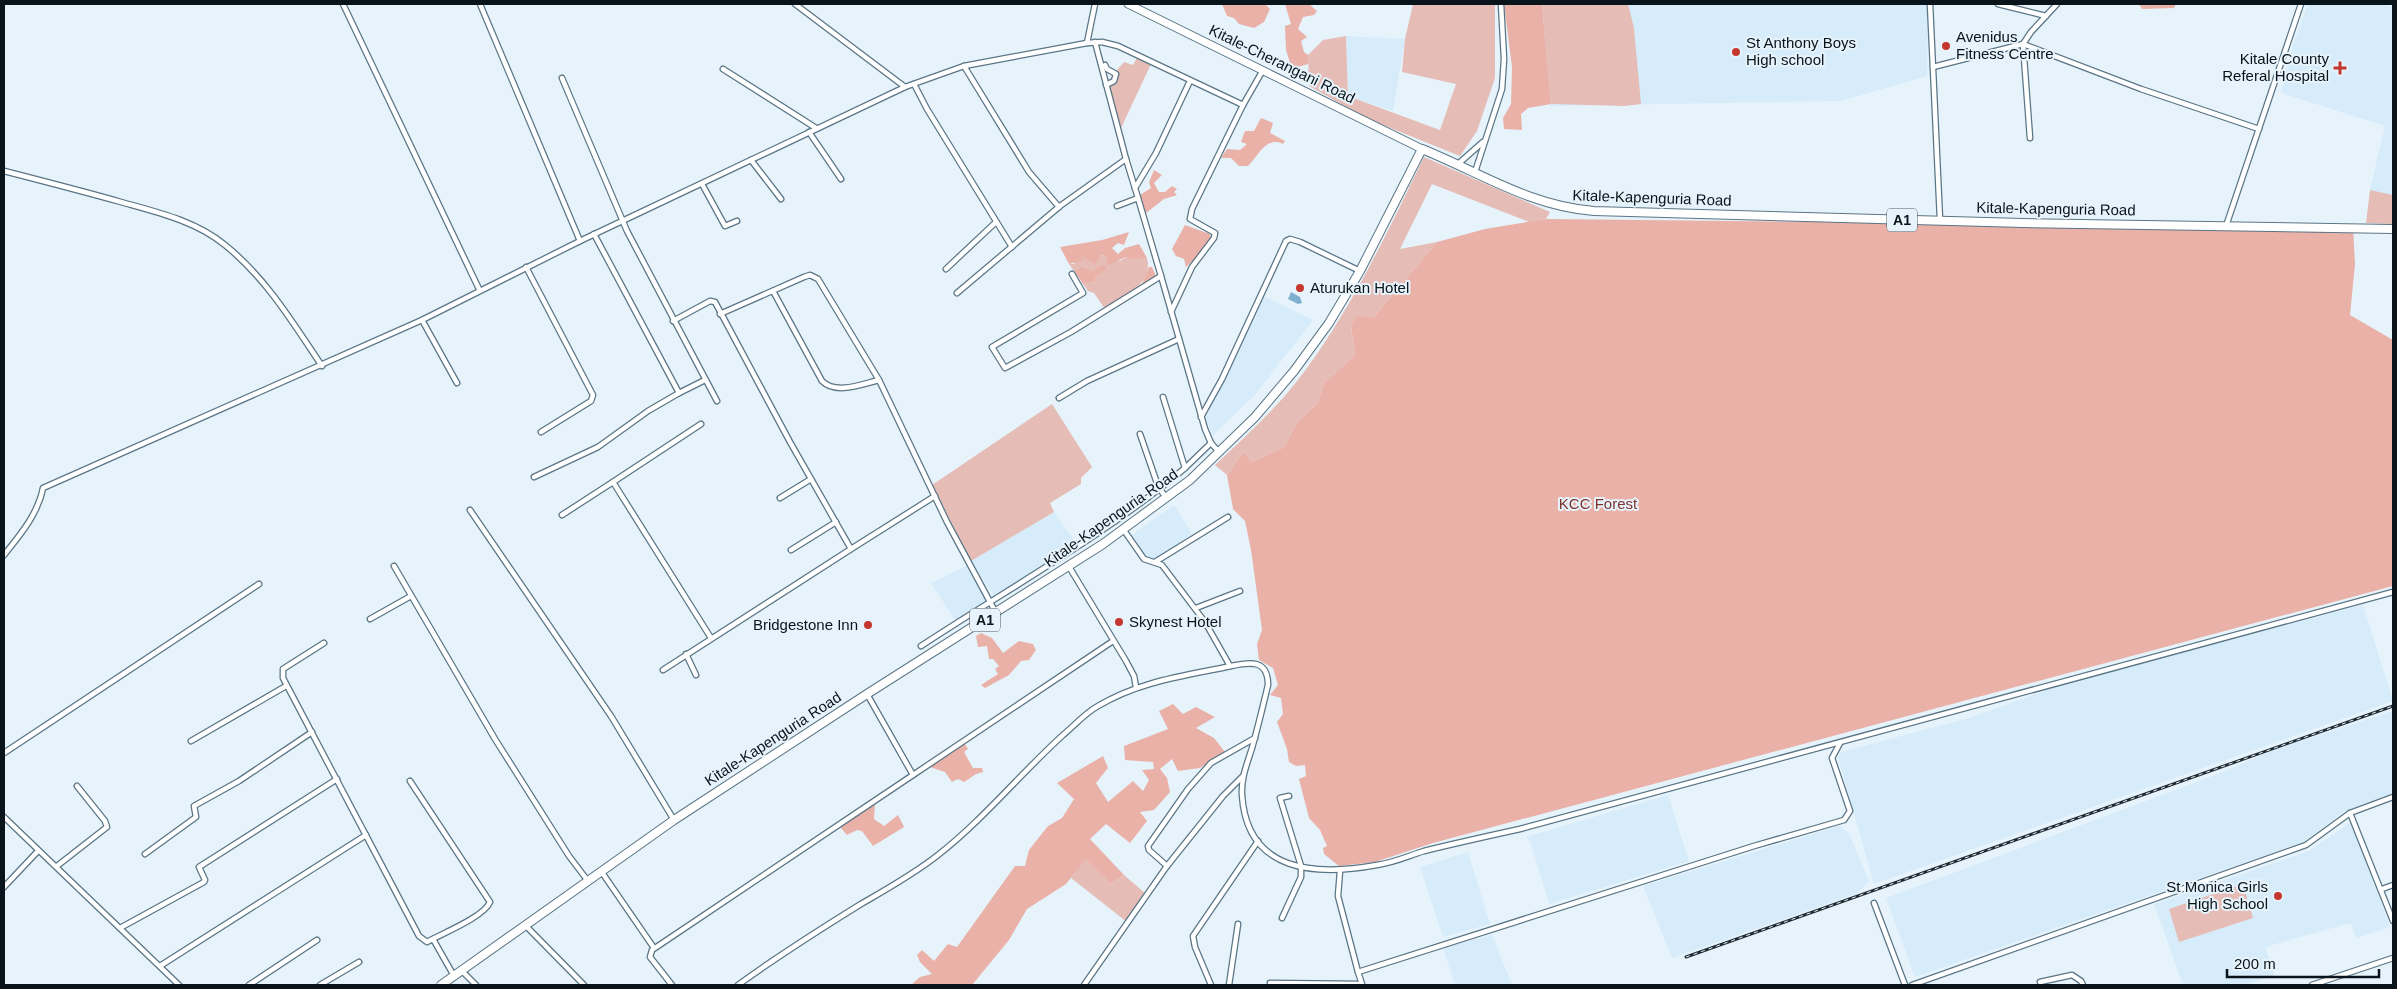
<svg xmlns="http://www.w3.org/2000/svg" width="2397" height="989" viewBox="0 0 2397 989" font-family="Helvetica,sans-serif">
  <rect width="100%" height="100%" fill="#e7f3fb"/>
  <!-- built -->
  <g fill="#d6ecfa">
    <polygon points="1539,4 1928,4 1927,76 1841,101 1550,106"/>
    <polygon points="2308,4 2384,4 2393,7 2393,195 2370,190 2385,126 2281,93 2294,42"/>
    <polygon points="1346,36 1405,39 1393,111 1348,96"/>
    <polygon points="1263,296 1313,320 1255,395 1213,435 1205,419"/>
    <polygon points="1174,505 1192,534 1153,561 1143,556 1130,536"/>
    <polygon points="1054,512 1076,543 995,598 971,561"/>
    <polygon points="966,566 988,602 955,620 931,583"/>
    <polygon points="2363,605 2393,701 1874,884 1838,757 1841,752 1969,718 2070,682"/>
    <polygon points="2393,711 2393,793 2345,811 2303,842 1915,977 1886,898 2226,771 2275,749"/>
    <polygon points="1668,795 1689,861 1549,904 1531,844 1526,837"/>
    <polygon points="2351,822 2390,927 2356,938 2351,924 2347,924 2265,947 2274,975 2245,985 2183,985 2154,904 2309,851"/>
    <polygon points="1839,826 1849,833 1869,881 1858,893 1672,958 1643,886"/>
    <polygon points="1468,852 1490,924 1443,937 1420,867"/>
    <polygon points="1492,935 1512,985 1455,985 1443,948"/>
  </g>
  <!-- green -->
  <g fill="#e6bcb6">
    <polygon points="1413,4 1495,4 1495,78 1477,131 1460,156 1368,119 1309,86 1308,55 1323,40 1346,36 1348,96 1440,130 1456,84 1402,72 1405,39"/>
    <polygon points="1542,4 1628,4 1634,28 1641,104 1625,106 1551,104"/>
    <polygon points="1137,58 1151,64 1121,128 1109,87 1119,75 1117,70 1124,62 1133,65"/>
    <path d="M1424,157l126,55 -4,7 -17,3 -97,-38 -32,65 37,-7 -64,76 -22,9 4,28 -31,28 -6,20 -20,18 -14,26 -32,15 -9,-10 -16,23 -12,-10c31,-29 64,-59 89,-93 49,-66 84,-141 120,-215z"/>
    <polygon points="2370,190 2393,195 2393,224 2366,223"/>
    <path d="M1081,255h20l19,6 6,-4 7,3 14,-2c7,26 -23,38 -42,51l-11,-16 -6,-2 -5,-7 12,-2 1,-5 10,-7 -5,-5 -10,8 -9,-7 -8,5 -5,-7h5z"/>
    <polygon points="1052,404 1092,467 1081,478 1081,484 1050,503 1054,512 971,561 932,485"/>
    <polygon points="1086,858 1111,884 1124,875 1146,894 1127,922 1071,878"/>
    <polygon points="2243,884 2253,918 2179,942 2169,909"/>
  </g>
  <!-- forest -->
  <g fill="#eab1a8">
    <polygon points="1222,4 1265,4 1270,9 1264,22 1254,28 1239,24 1234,18 1227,16"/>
    <polygon points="1285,4 1309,4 1317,11 1314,15 1303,17 1298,29 1307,37 1301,41 1304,52 1308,55 1308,64 1292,69 1286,50 1285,26 1291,24"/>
    <polygon points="1504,4 1542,4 1551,104 1528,108 1521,114 1522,130 1504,129 1503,118 1511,104 1512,67"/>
    <polygon points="2139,4 2176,4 2174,8 2142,9"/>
    <path d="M1261,118l12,5 -3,10 15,8 -2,3c-17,-8 -24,11 -35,22h-9l-8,-8h-10l6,-9 13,1 7,-6 -6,-2 4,-11h9z"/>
    <polygon points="1154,170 1162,175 1154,183 1159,192 1165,192 1172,186 1177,189 1174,192 1177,195 1164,199 1146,213 1140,195 1151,188 1149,182"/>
    <polygon points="1546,219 2353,228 2355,264 2350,315 2393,340 2393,586 1433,843 1375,862 1339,866 1324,854 1323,848 1327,846 1320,830 1309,818 1299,779 1306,776 1305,765 1296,766 1289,762 1287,749 1277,722 1283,714 1281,698 1270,695 1278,685 1273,668 1259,660 1257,644 1262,630 1251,550 1245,521 1233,509 1227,475 1243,452 1252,462 1284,447 1298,421 1318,403 1324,383 1355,355 1351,326 1357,316 1373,318 1437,242 1485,229"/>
    <polygon points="1185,225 1210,234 1211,239 1197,257 1186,267 1184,259 1176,256 1172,249"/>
    <polygon points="1129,232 1124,245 1118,243 1112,248 1118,254 1125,248 1139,244 1147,258 1133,260 1126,257 1108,265 1106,256 1101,255 1095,264 1082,256 1082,261 1069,264 1060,247 1102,240"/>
    <polygon points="1101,265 1105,266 1106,270 1096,277 1095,282 1083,284 1074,271 1082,266 1091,272"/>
    <polygon points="1149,267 1152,267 1156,276 1142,284"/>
    <polygon points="981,633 992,638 1003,653 1019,641 1033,644 1036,650 1029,660 1021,661 1009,675 985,688 981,685 998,674 995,669 999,666 993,659 989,659 987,646 978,647 976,636"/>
    <polygon points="1173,704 1183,714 1196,707 1215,717 1196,728 1214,738 1225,752 1200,768 1178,771 1172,759 1160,769 1167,778 1170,792 1154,810 1140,812 1147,821 1130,843 1106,824 1090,839 1124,875 1111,884 1086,859 1066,884 1027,909 1009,940 972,985 911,985 920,977 932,974 920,962 917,955 922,950 934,961 948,944 957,947 1015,866 1025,866 1029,850 1048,826 1062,818 1074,799 1057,783 1103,756 1108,768 1096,783 1108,802 1133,781 1143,791 1149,780 1142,770 1154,769 1153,762 1125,760 1124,746 1168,729 1159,711"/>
    <polygon points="965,744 968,749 964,752 973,768 982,768 983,772 976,774 964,782 958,779 952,782 945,772 930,767"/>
    <polygon points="875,803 874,819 884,826 898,815 904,827 873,846 862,831 857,830 847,835 840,827"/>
  </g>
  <!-- water -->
  <polygon fill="#7fb0cf" points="1291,292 1300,297 1302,303 1298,304 1288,299"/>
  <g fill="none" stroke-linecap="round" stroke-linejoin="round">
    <!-- minor casing -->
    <g stroke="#5a7585" stroke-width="7">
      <g id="minor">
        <polyline points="343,4 479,289"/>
        <polyline points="480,4 580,241"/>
        <polyline points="795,4 905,87"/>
        <polyline points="1930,4 1940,220"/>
        <polyline points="1998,4 2046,16"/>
        <polyline points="1095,42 1126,159"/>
        <polyline points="1087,43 1095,4"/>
        <polyline points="1105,65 1107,69 1116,74 1114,81 1106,85"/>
        <polyline points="964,66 1029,172 1059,207"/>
        <polyline points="1933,67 2023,44 2141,89 2259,129"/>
        <polyline points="723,69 816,128"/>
        <polyline points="562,78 627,231 717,401"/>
        <polyline points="914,84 927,109 1012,247"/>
        <polyline points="809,132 841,179"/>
        <polyline points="2030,138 2023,44 2031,32 2057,4"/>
        <polyline points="751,160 781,199"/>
        <polyline points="1458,164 1483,142"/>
        <path d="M4,171c39,10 78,20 117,31 36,10 75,19 104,43 41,33 68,78 97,121"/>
        <polyline points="1475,172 1502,89 1504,59 1501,4"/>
        <polyline points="702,184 725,226 737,221"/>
        <polyline points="1135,188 1156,153 1190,81"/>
        <polyline points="1138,198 1161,276"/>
        <polyline points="2226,226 2301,4"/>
        <polyline points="594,234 679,393 705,380"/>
        <polyline points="526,267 593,395 591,401 541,432"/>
        <polyline points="946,269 996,222"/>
        <polyline points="1072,274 1083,293 992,347 1005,368 1071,332 1161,276 1205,429 1211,443 1219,452"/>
        <path d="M773,291l49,90c14,14 40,3 57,-1"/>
        <polyline points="957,293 1060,206 1126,159 1138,198 1117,206"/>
        <polyline points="1171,312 1192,267 1214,238 1215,233 1190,219 1192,209 1243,105 1263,70"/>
        <polyline points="720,314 804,277 810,275 818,279 879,380 947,522 996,613"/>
        <polyline points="422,320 457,383"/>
        <polyline points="1163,397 1185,468 1211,443"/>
        <polyline points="1059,398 1087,381 1179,339"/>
        <polyline points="1201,417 1222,379 1286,241 1290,239 1300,242 1360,271"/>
        <polyline points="701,424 613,482 711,638"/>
        <polyline points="1140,434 1158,486 1166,498"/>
        <polyline points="534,477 598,447 648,411 679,393"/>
        <polyline points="780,498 811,479"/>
        <polyline points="470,510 611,716 674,820"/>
        <polyline points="562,515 613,482"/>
        <polyline points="1123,529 1144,559 1162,565 1205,622 1230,666"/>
        <polyline points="851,549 935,496"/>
        <polyline points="791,550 836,522"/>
        <path d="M4,555c16,-20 34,-41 39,-67l379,-168 158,-79 325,-154 59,-21 123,-23 15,-1 16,4 125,59"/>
        <polyline points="1155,562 1228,517"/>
        <polyline points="1068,565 1126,661 1134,676 1136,687"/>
        <polyline points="394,566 495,739 569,856 588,881"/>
        <polyline points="1196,608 1240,591"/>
        <polyline points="370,619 411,596"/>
        <path d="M324,643l-41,26v9l136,258 8,6c14,-8 57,-25 63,-40l-80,-121"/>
        <path d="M921,646c88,-58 182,-109 264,-178"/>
        <polyline points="686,654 696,675"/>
        <polyline points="663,670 851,549 790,442 715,302 710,301 673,321"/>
        <polyline points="191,741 286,686"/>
        <polyline points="4,753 259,584"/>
        <polyline points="913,775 1113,641"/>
        <polyline points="2350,813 2393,921"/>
        <polyline points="4,817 179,985"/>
        <polyline points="145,854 196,817 194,806 239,781 312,732"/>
        <polyline points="57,866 107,827 105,821 77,786"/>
        <polyline points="1167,866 1149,850 1148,846 1188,789 1211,763 1255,738"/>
        <polyline points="601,871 654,948"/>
        <polyline points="1340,871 1338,896 1358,972"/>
        <polyline points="4,887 38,851"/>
        <polyline points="2382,889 2393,885"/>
        <polyline points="1874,903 1905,985"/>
        <polyline points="1282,918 1301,877 1301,866 1280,798 1289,796"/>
        <polyline points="526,926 584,985"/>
        <polyline points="120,928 204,882 205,880 199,867 337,779"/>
        <polyline points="433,939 454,976"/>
        <polyline points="160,966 366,835"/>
        <polyline points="462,971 476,985"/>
        <polyline points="2040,982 2072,975 2081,981 2083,985"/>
        <polyline points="1270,983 1362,984 1358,972 1754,846 1844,820 1850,811 1832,758 1840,743"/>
        <polyline points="249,985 317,940"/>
        <polyline points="320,985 359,962"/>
        <polyline points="672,985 650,957 652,950 913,775 867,694"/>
        <path d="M738,985c40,-29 81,-55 123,-81 26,-15 53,-30 77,-49 46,-36 82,-81 125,-120 11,-9 22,-22 35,-29 42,-25 86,-30 133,-40 19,-4 37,-7 37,19 -5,21 -10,42 -16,63 -5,16 -11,30 -10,47 5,78 74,81 135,70 16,-2 31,-9 47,-14 32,-8 64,-15 96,-22l873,-237"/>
        <polyline points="1084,985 1167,866 1223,796 1243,776"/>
        <polyline points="1211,985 1195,947 1193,936 1258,841"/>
        <polyline points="1229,985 1238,924"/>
        <polyline points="1912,985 2306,845 2350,813 2393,797"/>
        <polyline points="2312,985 2393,958"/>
      </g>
    </g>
    <!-- secondary casing -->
    <g stroke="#5a7585" stroke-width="9">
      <polyline id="secondary" points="1128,4 1422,149"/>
    </g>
    <!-- trunk casing -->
    <g stroke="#5a7585" stroke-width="10">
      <path id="trunk" d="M441,985l233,-165 193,-126 236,-150 87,-64 65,-63 39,-46 35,-48 31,-52 62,-122c59,24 108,57 172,62l429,12 370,6"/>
    </g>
    <!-- minor -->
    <use href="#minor" stroke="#fff" stroke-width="4.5"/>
    <!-- secondary -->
    <use href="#secondary" stroke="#fff" stroke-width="7"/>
    <!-- trunk -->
    <use href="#trunk" stroke="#fff" stroke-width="8"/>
    <!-- rail casing -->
    <g stroke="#212b32" stroke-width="3">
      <polyline id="rail" points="1686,957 2393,706"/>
    </g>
    <!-- rail -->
    <use href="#rail" stroke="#e7f3fb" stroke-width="1" stroke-dasharray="4" stroke-linecap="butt"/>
  </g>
  <!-- markers -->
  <g fill="#c5372e" stroke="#e7f3fb" stroke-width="2">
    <circle cx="1946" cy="46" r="5"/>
    <circle cx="1736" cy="52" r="5"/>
    <path d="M2337.5 60.5h5v5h5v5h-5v5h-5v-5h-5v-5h5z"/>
    <circle cx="1300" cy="288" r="5"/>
    <circle cx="1119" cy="622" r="5"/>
    <circle cx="868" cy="625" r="5"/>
    <circle cx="2278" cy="896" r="5"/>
  </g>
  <g text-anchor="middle" stroke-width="4" stroke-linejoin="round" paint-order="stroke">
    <!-- shield labels -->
    <g fill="#e7f3fb" stroke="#4c565e" stroke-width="1">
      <rect x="1887" y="208.5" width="30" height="23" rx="4"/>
      <rect x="970" y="608.5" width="30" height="23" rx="4"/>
    </g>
    <g font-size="14" font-weight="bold" fill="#09131a">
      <text x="1902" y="225">A1</text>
      <text x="985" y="625">A1</text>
    </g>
    <!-- poi labels -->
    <g font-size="15" fill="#09131a" stroke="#e7f3fb" text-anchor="start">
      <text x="1956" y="42">Avenidus<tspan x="1956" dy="17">Fitness Centre</tspan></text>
      <text x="1746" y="48">St Anthony Boys<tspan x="1746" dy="17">High school</tspan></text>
      <text x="2329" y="64" text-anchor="end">Kitale County<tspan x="2329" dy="17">Referal Hospital</tspan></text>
      <text x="1310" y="293">Aturukan Hotel</text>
      <text x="1129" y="627">Skynest Hotel</text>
      <text x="858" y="630" text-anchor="end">Bridgestone Inn</text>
      <text x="2268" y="892" text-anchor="end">St Monica Girls<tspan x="2268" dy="17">High School</tspan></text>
    </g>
    <!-- street labels -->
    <g font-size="15" fill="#09131a" stroke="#e7f3fb">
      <text transform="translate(1282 64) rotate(26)" y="5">Kitale-Cherangani Road</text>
      <text transform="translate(1652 198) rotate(2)" y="5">Kitale-Kapenguria Road</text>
      <text transform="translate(2056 209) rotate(1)" y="5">Kitale-Kapenguria Road</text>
      <text transform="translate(1111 518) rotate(-35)" y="5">Kitale-Kapenguria Road</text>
      <text transform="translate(773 739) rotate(-33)" y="5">Kitale-Kapenguria Road</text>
    </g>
    <!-- park labels -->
    <g font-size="15" fill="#7b352d" stroke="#e7f3fb">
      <text x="1598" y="509">KCC Forest</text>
    </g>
  </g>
  <!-- border -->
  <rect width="2397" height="989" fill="none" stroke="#09131a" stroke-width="10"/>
  <!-- scale -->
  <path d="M2227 969v8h152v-8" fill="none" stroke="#09131a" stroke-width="2.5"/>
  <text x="2234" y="969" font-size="15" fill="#09131a" stroke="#e7f3fb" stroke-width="4" paint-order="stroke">200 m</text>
</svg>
